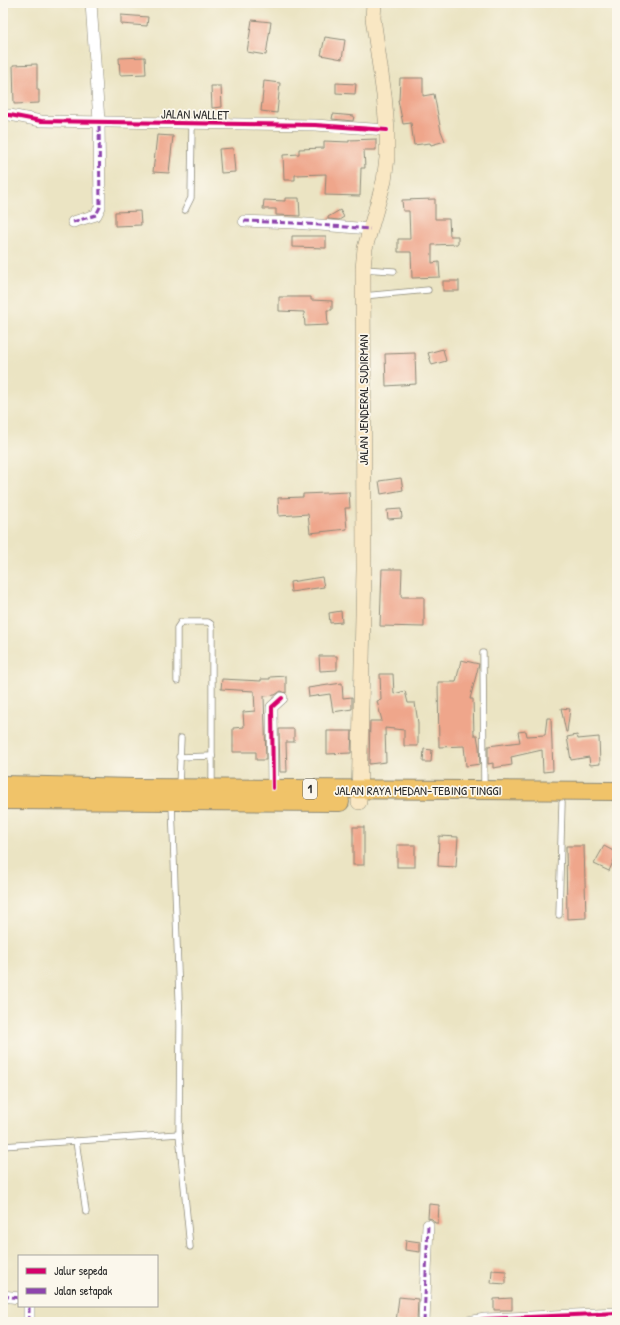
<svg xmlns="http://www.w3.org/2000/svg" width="620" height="1325" viewBox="0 0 620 1325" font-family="'Patrick Hand',sans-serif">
  <rect width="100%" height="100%" fill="#fbf7ec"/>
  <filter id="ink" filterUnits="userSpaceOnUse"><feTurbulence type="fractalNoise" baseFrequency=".025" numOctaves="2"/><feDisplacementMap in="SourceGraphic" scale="8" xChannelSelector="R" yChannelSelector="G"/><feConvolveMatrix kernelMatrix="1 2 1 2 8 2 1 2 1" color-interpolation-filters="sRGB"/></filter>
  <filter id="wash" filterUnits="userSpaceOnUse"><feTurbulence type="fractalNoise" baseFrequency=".012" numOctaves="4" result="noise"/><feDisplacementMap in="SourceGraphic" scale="16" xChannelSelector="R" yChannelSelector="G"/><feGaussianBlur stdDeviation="0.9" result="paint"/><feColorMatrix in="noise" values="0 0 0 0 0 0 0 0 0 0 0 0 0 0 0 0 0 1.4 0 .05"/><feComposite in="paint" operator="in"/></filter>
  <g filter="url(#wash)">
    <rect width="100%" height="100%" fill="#ebe4c3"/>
    <g id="blocks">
      <!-- building -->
      <g fill="#efa68b">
        <polygon points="121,15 148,17 147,26 121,24"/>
        <polygon points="252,20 271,22 266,55 247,52"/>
        <polygon points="325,37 345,40 342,59 321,55"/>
        <polygon points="145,57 146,74 120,75 119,58"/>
        <polygon points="37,64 37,90 39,90 39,103 14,104 13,65"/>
        <polygon points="400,78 423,78 423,96 434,94 441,131 445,141 431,145 430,143 414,145 411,123 403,124 398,100 399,100"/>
        <polygon points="264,81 280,83 277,113 261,111"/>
        <polygon points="336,83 356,84 355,94 336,93"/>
        <polygon points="211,86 221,86 222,107 212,108"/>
        <polygon points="333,114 354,116 353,121 332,119"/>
        <polygon points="157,135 173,136 169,173 153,172"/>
        <polygon points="376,139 376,150 364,150 365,168 361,168 360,196 325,195 326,174 295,175 295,180 284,180 283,155 299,154 299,149 324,148 324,141 349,142 349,140"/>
        <polygon points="233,148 235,172 221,173 219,149"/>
        <polygon points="285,198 299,198 300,216 276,215 276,209 263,209 264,200 285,201"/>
        <polygon points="435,199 435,219 449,219 450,236 458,236 458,244 432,245 432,263 439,262 440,277 412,278 411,252 398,252 398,239 410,239 409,211 403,211 402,200"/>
        <polygon points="340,210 344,217 339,220 328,219 328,217"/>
        <polygon points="140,211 141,225 115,226 115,212"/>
        <polygon points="292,236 326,236 326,248 292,247"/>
        <rect x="443" y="281" width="16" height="10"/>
        <polygon points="279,297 311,297 311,300 332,301 332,310 327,310 328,325 305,326 304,312 279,311"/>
        <polygon points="443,349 446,361 432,365 428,353"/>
        <polygon points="415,353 416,384 386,386 385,354"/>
        <polygon points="401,478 403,490 381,494 379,481"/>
        <polygon points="349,492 350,508 345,508 347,529 310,533 308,514 279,516 278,498 303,497 303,494"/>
        <polygon points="401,509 402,518 388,519 387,510"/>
        <polygon points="382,569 402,569 401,597 424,597 424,627 380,626"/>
        <polygon points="322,577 324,587 291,592 290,582"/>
        <polygon points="341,611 342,622 330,623 329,613"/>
        <polygon points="319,656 337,656 337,670 320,671"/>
        <polygon points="461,660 479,664 470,699 473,699 474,735 477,735 479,747 480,764 466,766 464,746 439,747 438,682 456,682"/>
        <polygon points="380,674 393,674 394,694 405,691 408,703 415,703 418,723 418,746 404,746 404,730 385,728 386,762 369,764 370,721 382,721 377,701 381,700"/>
        <polygon points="286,676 286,693 281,691 275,695 264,696 266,760 256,760 256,752 233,752 233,728 244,727 243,712 255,711 254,691 221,689 222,679 261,681 261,679 270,679 270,677"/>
        <polygon points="342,683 343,698 352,697 352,709 333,712 330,694 309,697 308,688"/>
        <polygon points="561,708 570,709 567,732 566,732"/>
        <polygon points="547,718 551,718 553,771 543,772 542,750 511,757 512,765 493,768 493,763 488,764 488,746 520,742 518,732 526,731 527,736 545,735"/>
        <polygon points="279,729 294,729 294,742 286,742 287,772 280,772"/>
        <polygon points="327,731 352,731 351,753 327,754"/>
        <polygon points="577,735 578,739 599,737 600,764 590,765 589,757 571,760 567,737"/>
        <polygon points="424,749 432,750 431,762 423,762"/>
        <rect x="353" y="827" width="11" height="38"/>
        <polygon points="439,836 458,837 456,867 438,866"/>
        <rect x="397" y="845" width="18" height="22"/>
        <polygon points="566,846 584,846 586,918 567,919"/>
        <polygon points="604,846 617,853 609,871 594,864"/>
        <polygon points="429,1204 439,1205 438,1223 435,1223 432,1219 428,1218"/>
        <polygon points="406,1240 420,1242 420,1252 405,1250"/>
        <polygon points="492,1270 506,1271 506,1284 491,1283"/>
        <polygon points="399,1297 418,1299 417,1322 396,1322"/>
        <polygon points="512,1298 512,1310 494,1310 494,1299"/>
      </g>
    </g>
  </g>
  <g filter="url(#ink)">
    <use href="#blocks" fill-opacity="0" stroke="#8b8877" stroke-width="1"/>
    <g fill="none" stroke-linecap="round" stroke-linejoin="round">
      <!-- service casing -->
      <g stroke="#8b8877" stroke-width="7">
        <g id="service">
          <polyline points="185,210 191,198 192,124"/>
          <polyline points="363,269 394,271"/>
          <polyline points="363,296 428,290"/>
          <polyline points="483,653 484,788"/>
          <polyline points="177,681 177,628 181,622 208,622 211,624 212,628 212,786"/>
          <polyline points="179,757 212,756"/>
          <polyline points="179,786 181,738"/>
          <polyline points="172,804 180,1025 179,1134 190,1247"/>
          <polyline points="559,915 562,803"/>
          <polyline points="76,1141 86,1212"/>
          <polyline points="3,1146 179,1134"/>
        </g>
      </g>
      <!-- minor casing -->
      <g stroke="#8b8877" stroke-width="12">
        <g id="minor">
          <polyline points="3,115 10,115 41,121 315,125 387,130"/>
          <polyline points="244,221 294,223 370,229"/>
          <polyline points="73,222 96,215 100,207 99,121 91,3"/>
          <polyline points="273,788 272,711 272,707 282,698"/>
          <polyline points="3,1296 19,1298"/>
          <polyline points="29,1322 29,1306"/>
          <polyline points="424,1322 428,1225"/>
          <polyline points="468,1322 485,1319 617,1313"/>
        </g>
      </g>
      <!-- secondary casing -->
      <g stroke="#8b8877" stroke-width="16">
        <polyline id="secondary" points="359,802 364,569 363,269 365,248 384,181 387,158 387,130 384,95 373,18 374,3"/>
      </g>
      <!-- trunk casing -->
      <g stroke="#8b8877" stroke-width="20">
        <g id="trunk">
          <polyline points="3,785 135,788 617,791"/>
          <polyline points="3,800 340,802"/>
        </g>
      </g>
      <!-- service -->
      <use href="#service" stroke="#fff" stroke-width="5.5"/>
      <!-- minor -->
      <use href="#minor" stroke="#fff" stroke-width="11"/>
      <!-- secondary -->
      <use href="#secondary" stroke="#f9e7c3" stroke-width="15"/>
      <!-- trunk -->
      <use href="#trunk" stroke="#f0c369" stroke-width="18"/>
      <!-- quiet -->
      <g stroke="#8e44ad" stroke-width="3" stroke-dasharray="6 3" stroke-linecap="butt">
        <polyline points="244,221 294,223 370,229"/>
        <polyline points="73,222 96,215 100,207 99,121 96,121"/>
        <polyline points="3,1296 19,1298"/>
        <polyline points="29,1322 29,1306"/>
        <polyline points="424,1322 428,1225"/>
      </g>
      <!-- cycleway casing -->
      <g stroke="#fbf7ec" stroke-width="6">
        <g id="cycleway">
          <polyline points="3,115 10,115 41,121 315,125 387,130"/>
          <polyline points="273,788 272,711 272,707 282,698"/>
          <polyline points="468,1322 485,1319 617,1313"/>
        </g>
      </g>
      <!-- cycleway -->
      <use href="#cycleway" stroke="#d6006c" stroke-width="4"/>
    </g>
  </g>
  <g text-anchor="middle" stroke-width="3.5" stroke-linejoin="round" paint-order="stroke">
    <!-- shield labels -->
    <rect fill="#fbf7ec" stroke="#696865" stroke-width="1" x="303" y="779" width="14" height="20" rx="3"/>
    <g font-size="12" font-weight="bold" fill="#2b2b2b">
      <text x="310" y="793">1</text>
    </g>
    <!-- street labels -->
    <g font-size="13" fill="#2b2b2b" stroke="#fbf7ec">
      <text transform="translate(195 114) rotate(1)" y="5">JALAN WALLET</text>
      <text transform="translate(363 400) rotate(-90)" y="5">JALAN JENDERAL SUDIRMAN</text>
      <text x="418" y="795">JALAN RAYA MEDAN-TEBING TINGGI</text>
    </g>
  </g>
  <!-- margin -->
  <rect width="620" height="1325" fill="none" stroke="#fbf7ec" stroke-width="16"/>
  <!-- legend -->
  <rect x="18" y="1255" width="140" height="52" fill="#fbf7ec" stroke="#a8a59f"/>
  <rect x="26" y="1268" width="20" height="6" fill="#d6006c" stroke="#a8a59f"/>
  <text x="54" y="1275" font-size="12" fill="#2b2b2b">Jalur sepeda</text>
  <rect x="26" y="1288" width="20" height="6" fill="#8e44ad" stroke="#a8a59f"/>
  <text x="54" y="1295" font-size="12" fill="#2b2b2b">Jalan setapak</text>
</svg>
